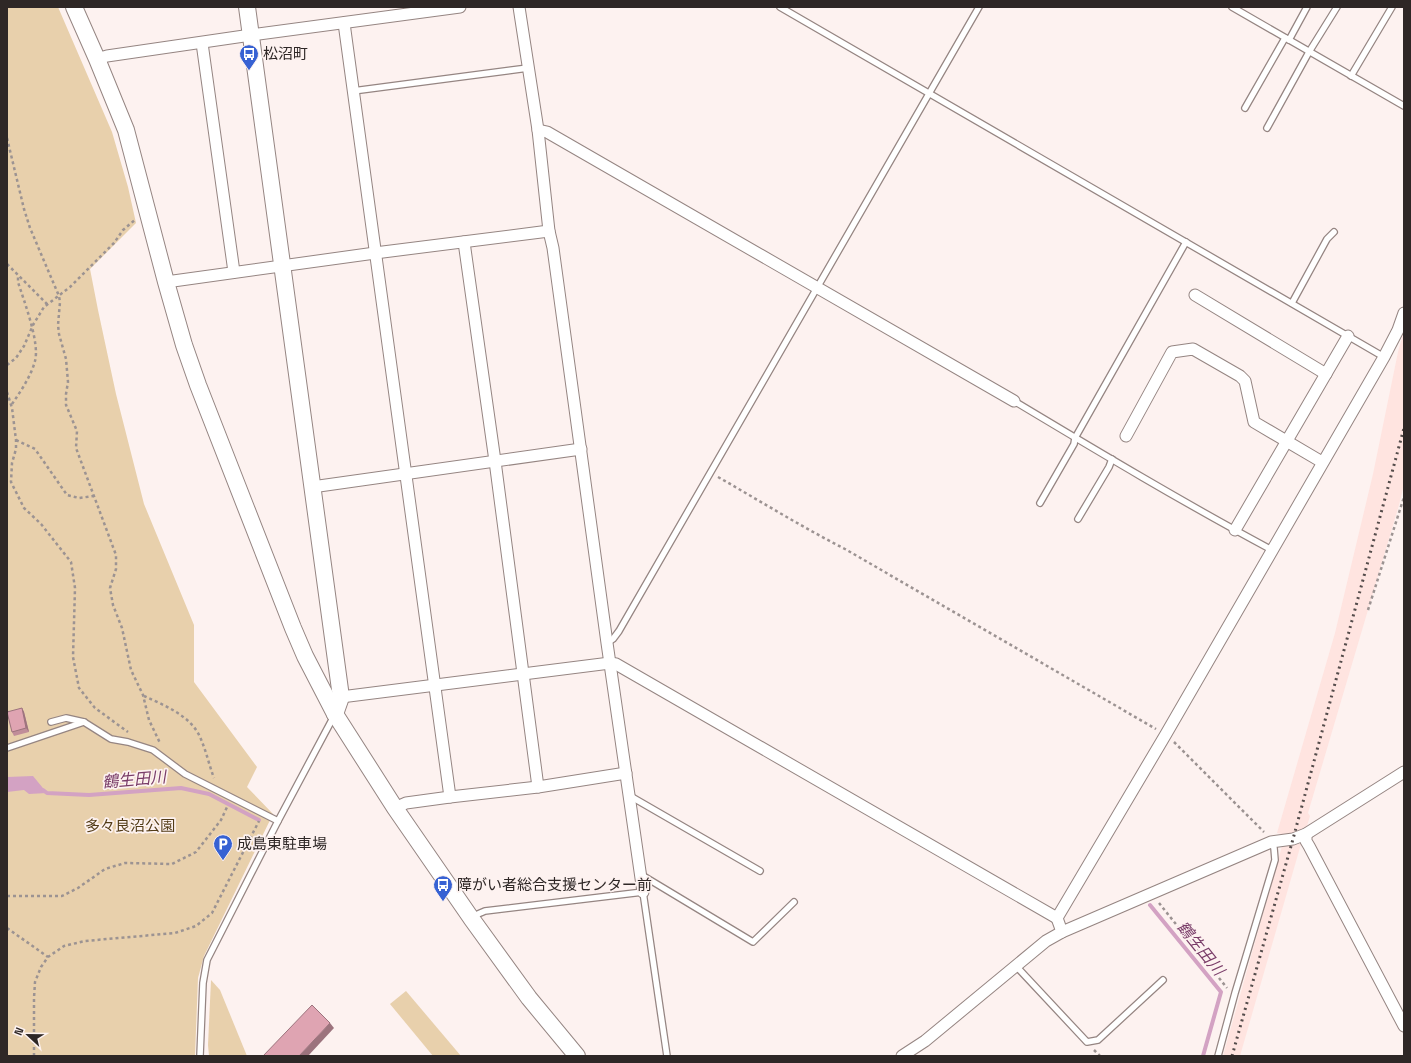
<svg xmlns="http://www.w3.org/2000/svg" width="1411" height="1063" viewBox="0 0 1411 1063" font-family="'Space Grotesk','Noto Sans JP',sans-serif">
  <rect width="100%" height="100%" fill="#fdf2f0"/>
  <!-- built -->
  <g fill="#ffe4e0">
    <polygon points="1404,331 1404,485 1399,505 1308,813 1310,816 1307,826 1298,833 1287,835 1277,833 1335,633 1373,474 1398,352"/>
    <polygon points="1295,844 1301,844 1240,1056 1223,1056 1282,846"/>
  </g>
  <!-- green -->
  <g fill="#e8d0ac">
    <polygon points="7,7 58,7 112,132 128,187 136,223 90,269 98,310 116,394 144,504 194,625 194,682 257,767 247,787 273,814 204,956 198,978 195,1056 7,1056"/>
    <polygon points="211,980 220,990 247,1056 209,1056 208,1045"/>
    <polygon points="406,991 461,1056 433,1056 390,1004"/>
  </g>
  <!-- water -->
  <polygon fill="#d3a2c3" points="33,776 47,793 29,794 24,790 7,792 7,777"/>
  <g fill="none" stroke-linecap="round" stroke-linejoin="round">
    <!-- stream -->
    <g stroke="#d3a2c3" stroke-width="4">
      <polyline points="43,790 47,793 89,795 181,788 209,794 259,820"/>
      <polyline points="1150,905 1221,992 1203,1056"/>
    </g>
    <!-- lane casing -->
    <g stroke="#958582" stroke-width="8">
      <g id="lane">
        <polyline points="780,7 1384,357"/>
        <polyline points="1232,7 1404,106"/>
        <polyline points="1289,40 1307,7"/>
        <polyline points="1351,76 1392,7"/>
        <polyline points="353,91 528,68"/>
        <polyline points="1245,108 1285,38"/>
        <polyline points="1267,128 1309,52 1337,7"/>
        <polyline points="1292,303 1327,239 1334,232"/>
        <path d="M1014,401c85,51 170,102 258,149"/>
        <polyline points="1040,503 1074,444 1075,438 1186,242"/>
        <polyline points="1078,519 1109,467 1112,459"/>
        <polyline points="607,643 613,639 619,631 979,7"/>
        <polyline points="51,722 66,718 84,722"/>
        <polyline points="7,748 84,722 111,739 128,742 153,750 185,774 278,821"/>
        <polyline points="630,796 760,871"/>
        <polyline points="640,874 753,942 794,902"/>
        <polyline points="473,917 478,914 485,911 643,892 667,1056"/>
        <polyline points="1015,965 1087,1042 1098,1040 1163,980"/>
        <polyline points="200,1056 203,983 207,960 278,821 334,716"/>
        <polyline points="1218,1056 1235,993 1275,860 1274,848 1271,842"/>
      </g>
    </g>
    <!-- street casing -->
    <g stroke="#958582" stroke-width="13">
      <g id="street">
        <polyline points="519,7 538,130 549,231 553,248 607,643 643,892"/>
        <polyline points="344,23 450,797"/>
        <polyline points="202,43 234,272"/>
        <polyline points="97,59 107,56 251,35 460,7"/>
        <polyline points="538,130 547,132 1014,401"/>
        <polyline points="464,242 495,461 538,787"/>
        <polyline points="166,282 375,253 549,231"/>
        <polyline points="1195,295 1326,374"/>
        <polyline points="1126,436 1172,352 1193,349 1240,376 1245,381 1254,422 1322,462"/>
        <polyline points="312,487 581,449"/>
        <polyline points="1235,530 1348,336"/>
        <polyline points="341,697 610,663 616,664 1057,918"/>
        <polyline points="395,808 406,803 450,797 538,787 626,773"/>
        <polyline points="1306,834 1306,841 1309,846 1404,1026"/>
        <polyline points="1062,932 1057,918 1166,734 1384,357 1398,330 1404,313"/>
        <polyline points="902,1056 925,1041 1046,941 1062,932 1271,842 1293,839 1306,834 1404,772"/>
      </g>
    </g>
    <!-- secondary casing -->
    <g stroke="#958582" stroke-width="18">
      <g id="secondary">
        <polyline points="74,7 97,59 126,130 166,282 184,345 198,385 293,628 305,656 335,714 395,808 471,918 529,998 577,1056"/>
        <polyline points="247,7 341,697 335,714"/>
      </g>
    </g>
    <!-- path -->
    <g stroke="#9c9392" stroke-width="2.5" stroke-dasharray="3 3" stroke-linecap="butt">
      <polyline points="7,138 24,209 30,228 59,296 60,302 58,325 59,334 66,359 68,382 66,394 66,405 77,431 76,448 116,555 116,569 110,588 113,605 122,628 131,670 143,695 149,720 160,743"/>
      <polyline points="7,264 48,305"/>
      <polyline points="7,365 16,358 24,346 33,325 44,307 70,287 114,243 123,230 136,219"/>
      <polyline points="7,392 12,408 16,440 16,449 12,463 11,482 24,508 41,524 71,562 75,588 73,657 79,688 95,708 128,732"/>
      <path d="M12,404c9,-13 19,-28 23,-43 5,-18 -11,-60 -17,-79v-6"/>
      <polyline points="16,440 35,449 67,495 79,498 94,496"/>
      <path d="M718,477c42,24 84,50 127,72l311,180"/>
      <polyline points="1368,610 1404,497"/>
      <path d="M144,696c20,9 47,20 56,41 6,13 9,28 14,41"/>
      <polyline points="1174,742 1264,832"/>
      <polyline points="7,896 62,896 78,888 105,869 125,863 172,864 196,852 221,820 228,805"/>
      <polyline points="1159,903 1227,988"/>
      <polyline points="7,928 48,957"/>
      <polyline points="1094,1050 1100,1056"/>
      <polyline points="34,1056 34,998 35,982 41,967 48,957 64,946 85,941 175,933 196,926 212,913 259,821"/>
    </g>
    <!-- lane -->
    <use href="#lane" stroke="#fff" stroke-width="5.5"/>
    <!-- street -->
    <use href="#street" stroke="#fff" stroke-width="11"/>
    <!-- secondary -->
    <use href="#secondary" stroke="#fff" stroke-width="16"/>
    <!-- rail -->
    <polyline stroke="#544c4b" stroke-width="3" stroke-dasharray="2 4" stroke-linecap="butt" points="1232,1056 1293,839 1404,428"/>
  </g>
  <!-- wall -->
  <polygon fill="#c08d99" points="22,708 24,712 29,732 14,736 12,732"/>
  <!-- shaded-wall -->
  <g fill="#9c737d">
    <polygon points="22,708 24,712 29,732 26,728"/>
    <polygon points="330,1023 334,1028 308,1056 299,1056"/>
  </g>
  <!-- building -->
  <g fill="#dfa4b2" stroke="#9c737d">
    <polygon points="22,708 26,728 12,732 7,712"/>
    <polygon points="312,1005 330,1023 299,1056 263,1056"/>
  </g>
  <!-- icons -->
  <defs>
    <g id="bus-pin" transform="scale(1)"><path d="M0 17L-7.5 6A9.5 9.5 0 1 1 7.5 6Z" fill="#3762d3" stroke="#fdf2f0"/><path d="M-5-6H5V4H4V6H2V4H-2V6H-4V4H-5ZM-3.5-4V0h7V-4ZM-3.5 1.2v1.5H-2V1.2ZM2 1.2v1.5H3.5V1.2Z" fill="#fff"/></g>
    <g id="parking-pin" transform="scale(1)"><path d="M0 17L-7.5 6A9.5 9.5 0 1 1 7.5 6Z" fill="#3762d3" stroke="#fdf2f0"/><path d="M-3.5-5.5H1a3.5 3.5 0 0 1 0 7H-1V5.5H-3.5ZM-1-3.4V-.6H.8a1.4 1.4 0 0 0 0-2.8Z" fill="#fff"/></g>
  </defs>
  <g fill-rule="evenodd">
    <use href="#bus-pin" x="249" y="54"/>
    <use href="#parking-pin" x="223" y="844"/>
    <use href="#bus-pin" x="443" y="885"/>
  </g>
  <g text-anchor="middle" stroke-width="3.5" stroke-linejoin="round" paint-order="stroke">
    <!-- poi labels -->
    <g font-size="15" fill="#2e2726" stroke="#fdf2f0" text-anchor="start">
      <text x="263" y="59">松沼町</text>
      <text x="237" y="849">成島東駐車場</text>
      <text x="457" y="890">障がい者総合支援センター前</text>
    </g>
    <!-- park labels -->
    <g font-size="15" fill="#533c17" stroke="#fdf2f0">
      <text x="130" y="831">多々良沼公園</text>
    </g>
    <!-- water labels -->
    <g font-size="16" font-style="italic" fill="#793c68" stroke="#fdf2f0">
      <text transform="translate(134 779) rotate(-5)" y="6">鶴生田川</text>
      <text transform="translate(1201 948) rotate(51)" y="6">鶴生田川</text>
    </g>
  </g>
  <!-- border -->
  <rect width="1411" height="1063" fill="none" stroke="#2e2726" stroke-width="16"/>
  <!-- north arrow -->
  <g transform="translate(28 1035) rotate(292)" stroke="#fdf2f0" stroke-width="3" paint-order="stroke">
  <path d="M0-3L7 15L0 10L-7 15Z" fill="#2e2726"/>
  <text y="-6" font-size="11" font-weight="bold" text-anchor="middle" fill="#2e2726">N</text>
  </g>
</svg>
